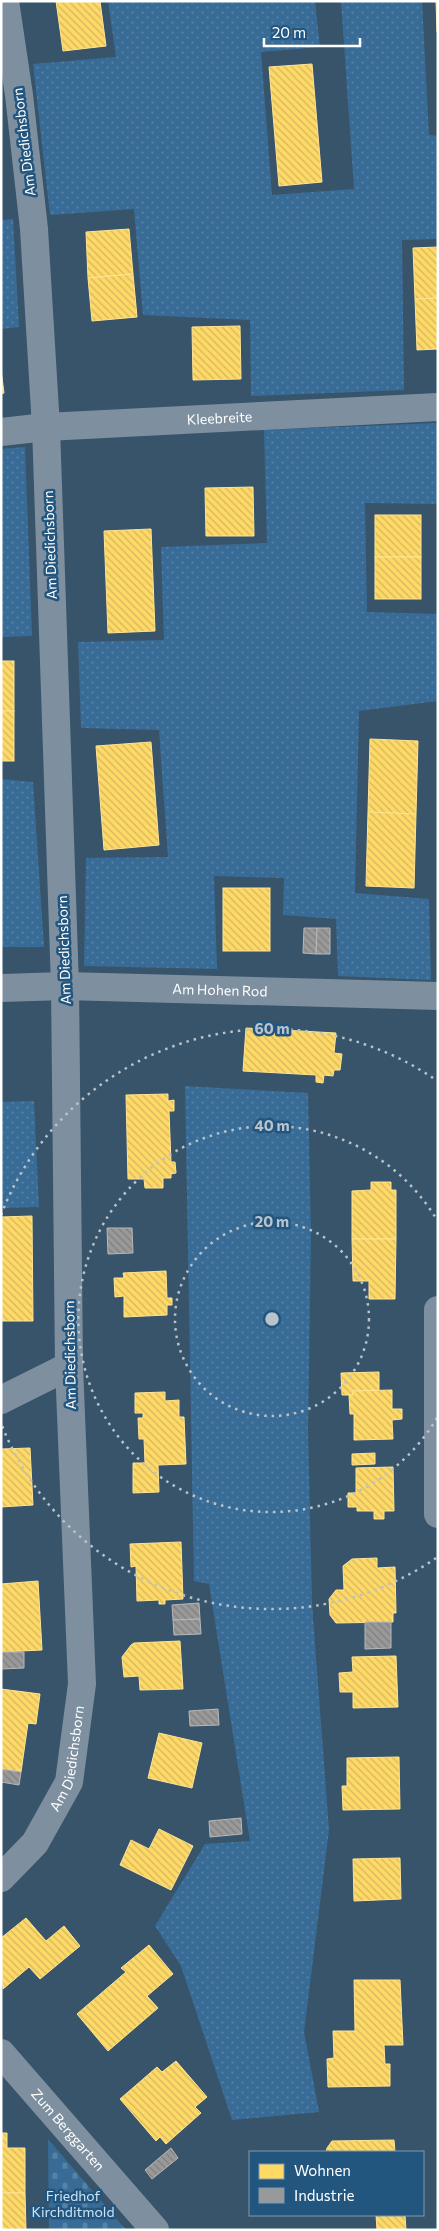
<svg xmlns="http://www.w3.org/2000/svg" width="439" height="2231" viewBox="0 0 439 2231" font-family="Commissioner,sans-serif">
  <defs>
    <pattern id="cemetery-stones" width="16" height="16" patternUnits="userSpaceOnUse" patternTransform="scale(1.25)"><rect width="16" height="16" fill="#386c96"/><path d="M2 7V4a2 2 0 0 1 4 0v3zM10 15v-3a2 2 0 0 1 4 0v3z" fill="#5682a6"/></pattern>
    <pattern id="garden-dots" width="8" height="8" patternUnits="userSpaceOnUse" patternTransform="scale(1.25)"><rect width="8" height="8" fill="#386c96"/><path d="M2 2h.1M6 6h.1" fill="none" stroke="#5682a6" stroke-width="1.8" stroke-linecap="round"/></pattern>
    <pattern id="homes-back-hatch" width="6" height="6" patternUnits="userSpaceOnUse" patternTransform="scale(1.25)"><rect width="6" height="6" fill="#ffd966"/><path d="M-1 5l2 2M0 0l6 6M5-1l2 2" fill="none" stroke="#d2b660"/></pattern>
    <pattern id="industry-back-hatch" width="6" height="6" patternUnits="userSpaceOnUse" patternTransform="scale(1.25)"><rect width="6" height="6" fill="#999"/><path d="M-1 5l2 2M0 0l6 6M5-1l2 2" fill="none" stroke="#7e7e7e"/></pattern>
  </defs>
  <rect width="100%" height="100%" fill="#38546a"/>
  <!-- cemetery -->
  <polygon fill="url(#cemetery-stones)" points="48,2139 126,2230 49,2230"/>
  <!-- garden -->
  <g fill="url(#garden-dots)">
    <polygon points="108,1 315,1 320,47 261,52 272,195 354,189 341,1 422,1 429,135 438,136 438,239 402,240 404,390 251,396 250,320 143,315 134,209 50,215 33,64 116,57"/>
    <polygon points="13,219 19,327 1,329 1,220"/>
    <polygon points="438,423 438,504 365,503 367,612 438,614 438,701 359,711 355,893 429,899 431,980 338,976 336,919 283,915 284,878 214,876 217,969 84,966 86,858 168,857 159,730 81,728 78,642 164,640 161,547 267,543 264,430"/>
    <polygon points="25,447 32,636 1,637 1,449"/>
    <polygon points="1,779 33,782 44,947 1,947"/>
    <polygon points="185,1086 308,1093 311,1236 308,1430 312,1603 329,1830 304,2032 319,2112 232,2120 181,1966 155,1926 205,1844 250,1841 209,1584 194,1581"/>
    <polygon points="34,1101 39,1207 1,1208 1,1102"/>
  </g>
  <!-- homes -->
  <g fill="url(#homes-back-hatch)" stroke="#ffe494">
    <polygon points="56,1 100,1 106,46 63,51"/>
    <polygon points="436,1 438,1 438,32 437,32"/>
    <polygon points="312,64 322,182 279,186 269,67"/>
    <polygon points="129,229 133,274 88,278 86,232"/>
    <polygon points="438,247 438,298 415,299 413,248"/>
    <polygon points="133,274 137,317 92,321 88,278"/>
    <polygon points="438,298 438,349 417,350 415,299"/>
    <polygon points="240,326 241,379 193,380 192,327"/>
    <polygon points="1,370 4,393 1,394"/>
    <polygon points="253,487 254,536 206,536 205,488"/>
    <rect x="375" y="515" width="46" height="42"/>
    <polygon points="151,529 155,631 108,633 104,531"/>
    <rect x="375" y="557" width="46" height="42"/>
    <rect x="1" y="661" width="13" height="50"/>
    <rect x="1" y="711" width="13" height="50"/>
    <polygon points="370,739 418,741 416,814 368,812"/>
    <polygon points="151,742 159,845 104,850 96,746"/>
    <polygon points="368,812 416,814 414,888 366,886"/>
    <rect x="223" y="888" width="47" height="63"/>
    <polygon points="246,1028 336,1033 334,1053 342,1054 340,1070 334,1070 333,1076 324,1075 323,1083 316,1082 316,1075 243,1071"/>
    <polygon points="168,1094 168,1101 174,1100 174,1111 169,1111 171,1162 175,1162 176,1173 171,1174 171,1178 163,1178 163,1188 145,1188 144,1179 128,1179 126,1095"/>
    <polygon points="371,1182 391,1182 391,1190 396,1190 396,1239 352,1239 352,1191 371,1190"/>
    <polygon points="32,1216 33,1321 1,1321 1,1217"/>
    <polygon points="352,1239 396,1239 395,1299 369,1299 369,1281 353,1281"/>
    <polygon points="166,1271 167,1298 172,1298 172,1305 167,1305 167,1315 124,1317 124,1296 115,1297 114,1278 124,1278 123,1273"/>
    <polygon points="379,1372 379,1390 353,1391 353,1395 342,1395 341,1373"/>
    <polygon points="392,1390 392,1409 402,1409 402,1419 392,1420 393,1439 354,1440 354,1414 350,1414 349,1395 353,1395 353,1391"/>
    <polygon points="165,1392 165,1401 179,1400 179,1417 184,1417 186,1464 158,1465 159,1492 133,1493 133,1463 145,1463 144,1439 139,1439 138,1418 143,1418 143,1413 135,1413 135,1393"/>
    <polygon points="30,1448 33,1505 1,1507 1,1449"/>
    <polygon points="375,1453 375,1464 352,1465 352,1454"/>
    <polygon points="393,1467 394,1511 384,1511 384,1519 374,1519 374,1511 357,1511 357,1507 348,1507 348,1493 356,1493 356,1468"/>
    <polygon points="181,1542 183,1599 165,1600 165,1604 159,1604 159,1600 137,1601 136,1566 131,1567 130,1544"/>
    <polygon points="377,1558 377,1568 395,1567 396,1613 393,1613 393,1622 336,1623 330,1615 329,1599 336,1590 344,1590 343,1566 352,1559"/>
    <polygon points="38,1581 42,1650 1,1652 1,1584"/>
    <polygon points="180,1641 183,1689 140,1690 139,1676 124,1677 122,1657 131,1645 134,1643"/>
    <polygon points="396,1656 398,1707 353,1708 353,1692 340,1692 339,1673 353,1672 352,1657"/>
    <polygon points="1,1689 40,1694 36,1724 28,1723 21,1772 1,1769"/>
    <polygon points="159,1733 202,1743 192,1788 148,1778"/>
    <polygon points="399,1757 400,1809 343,1810 342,1786 347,1786 347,1758"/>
    <polygon points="159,1829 193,1846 171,1890 120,1865 131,1840 149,1849"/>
    <polygon points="400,1858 401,1899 354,1901 353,1859"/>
    <polygon points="26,1918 46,1941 64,1926 80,1946 40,1979 29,1967 3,1989 1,1938"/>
    <polygon points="149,1945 173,1974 147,1996 158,2008 108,2051 77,2014 126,1972 121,1968"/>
    <polygon points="354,1980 400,1980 403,2045 384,2045 385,2064 390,2064 390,2086 328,2087 327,2059 334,2058 333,2031 355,2031"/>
    <polygon points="176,2061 207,2097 195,2107 201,2113 166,2144 160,2137 156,2141 120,2099 157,2067 162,2072"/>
    <polygon points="1,2133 7,2133 7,2148 25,2148 25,2193 1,2193"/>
    <polygon points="394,2140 395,2152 326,2152 327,2148 332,2141"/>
    <polygon points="1,2193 25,2193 26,2230 1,2230"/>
    <polygon points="376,2215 405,2215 406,2230 377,2230"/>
  </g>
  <!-- industry -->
  <g fill="url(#industry-back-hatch)" stroke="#b8b8b8">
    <polygon points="304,928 317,928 316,954 303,953"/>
    <polygon points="317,928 330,928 330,954 316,954"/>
    <polygon points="107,1228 132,1228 133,1253 108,1254"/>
    <polygon points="199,1603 200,1619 173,1620 172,1605"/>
    <polygon points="200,1619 201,1634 174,1635 173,1620"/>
    <polygon points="365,1622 391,1622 391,1648 365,1649"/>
    <polygon points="1,1652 24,1652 24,1668 1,1669"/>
    <polygon points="218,1709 219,1725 190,1726 189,1711"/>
    <polygon points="1,1769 21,1772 19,1785 1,1782"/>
    <polygon points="241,1818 242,1834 210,1837 209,1821"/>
    <polygon points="171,2148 178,2158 152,2179 145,2170"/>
  </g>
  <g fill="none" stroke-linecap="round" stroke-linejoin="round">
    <!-- minor -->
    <g stroke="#7e90a0" stroke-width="28">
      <path id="s1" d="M1,432l45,-5 392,-20"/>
      <path id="s2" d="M1,988l64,-2 373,10"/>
      <polyline points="438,1310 438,1514"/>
      <polyline points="1,1400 69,1366"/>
      <path id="s3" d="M1,1878l34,-35 34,-61 13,-98 -13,-318 -4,-380 -19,-559 -12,-198 -15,-134 -14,-94"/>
      <path id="s4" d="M1,2053l154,177"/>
    </g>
  </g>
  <!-- distance rings -->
  <g fill="none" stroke="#b9c3cb" stroke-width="2.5" stroke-dasharray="2.5 5">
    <circle cx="272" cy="1319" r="97"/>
    <path d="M437 1418A193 193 0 1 1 437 1220"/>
    <path d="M436 1558A290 290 0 0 1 1 1423M1 1215A290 290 0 0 1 436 1080"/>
  </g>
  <g text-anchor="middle" stroke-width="5" stroke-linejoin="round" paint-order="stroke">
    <!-- street labels -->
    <g font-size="14" fill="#fff" stroke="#23567f">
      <text transform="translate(24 142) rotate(-97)" y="5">Am Diedichsborn</text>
      <text dy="5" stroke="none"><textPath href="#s1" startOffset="219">Kleebreite</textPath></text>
      <text transform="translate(50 545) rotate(-92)" y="5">Am Diedichsborn</text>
      <text transform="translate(64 950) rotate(-92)" y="5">Am Diedichsborn</text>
      <text dy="5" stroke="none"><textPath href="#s2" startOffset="219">Am Hohen Rod</textPath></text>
      <text transform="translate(70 1355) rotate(-91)" y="5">Am Diedichsborn</text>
      <text dy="5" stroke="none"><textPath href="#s3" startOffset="141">Am Diedichsborn</textPath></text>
      <text dy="5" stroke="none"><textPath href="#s4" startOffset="102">Zum Berggarten</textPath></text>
    </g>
    <!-- park labels -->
    <g font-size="14" fill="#cde4f5" stroke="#23567f">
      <text x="73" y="2201">Friedhof<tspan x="73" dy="16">Kirchditmold</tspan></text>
    </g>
  </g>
  <circle cx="272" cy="1319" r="8" fill="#b9c3cb" stroke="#23567f" stroke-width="2.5"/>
  <g font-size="15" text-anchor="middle" font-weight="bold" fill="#b9c3cb" stroke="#23567f" stroke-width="5" stroke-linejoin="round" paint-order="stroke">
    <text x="272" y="1034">60 m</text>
    <text x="272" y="1131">40 m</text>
    <text x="272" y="1227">20 m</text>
  </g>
  <!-- border -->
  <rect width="439" height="2231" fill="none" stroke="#ffffff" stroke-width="5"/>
  <!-- legend -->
  <rect x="249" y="2151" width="175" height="65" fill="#23567f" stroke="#7b9ab2"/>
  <rect x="259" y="2164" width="25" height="15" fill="#ffd966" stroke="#7b9ab2"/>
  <text x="294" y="2176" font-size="15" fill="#ffffff">Wohnen</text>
  <rect x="259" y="2188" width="25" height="15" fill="#999999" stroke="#7b9ab2"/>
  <text x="294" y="2201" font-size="15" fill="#ffffff">Industrie</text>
  <!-- scale -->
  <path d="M264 38v8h96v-8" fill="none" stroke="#ffffff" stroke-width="2.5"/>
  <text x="272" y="38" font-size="15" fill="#ffffff" stroke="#23567f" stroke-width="4" paint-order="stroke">20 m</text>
</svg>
